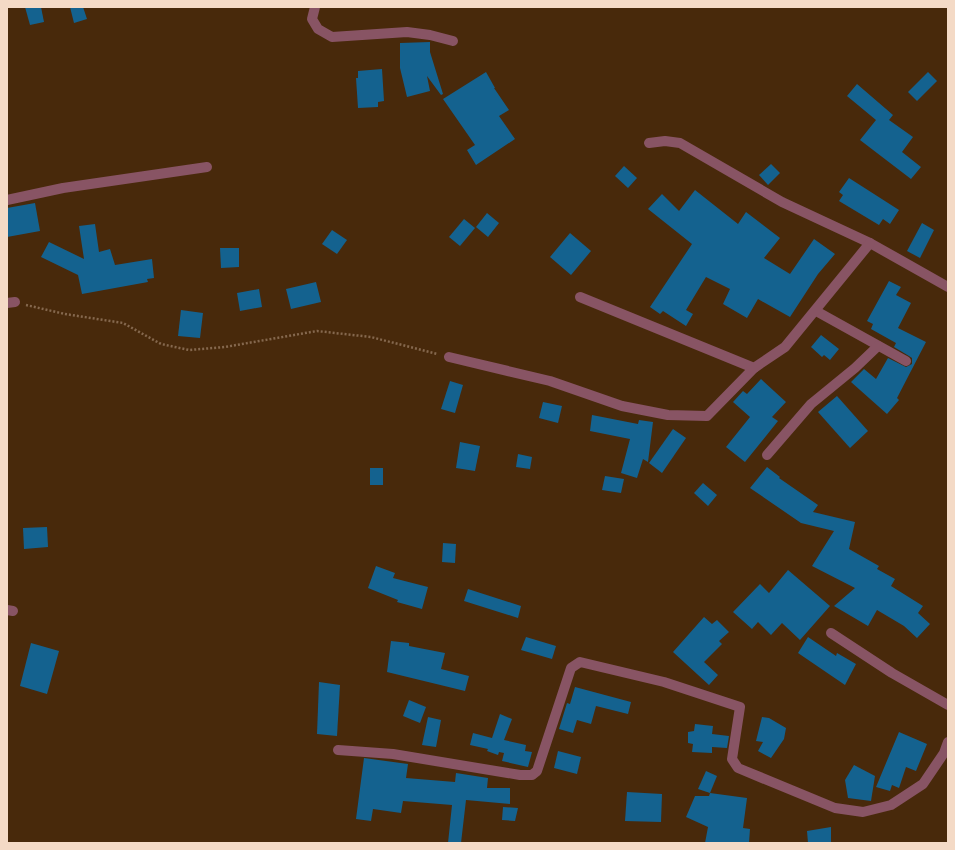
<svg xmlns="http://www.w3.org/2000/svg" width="955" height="850" viewBox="0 0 955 850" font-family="'Roboto Serif',serif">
  <rect width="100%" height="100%" fill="#48290b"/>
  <!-- building -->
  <g fill="#14628f">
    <polygon points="25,7 41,7 44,22 30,25"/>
    <polygon points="70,7 83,7 87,19 74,23"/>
    <polygon points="430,42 430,52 443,94 441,95 427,76 430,91 407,97 400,68 400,43"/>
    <polygon points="382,69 384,101 378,102 378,107 358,108 356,78 358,78 358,71"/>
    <polygon points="486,72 495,88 494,88 509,110 499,116 515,139 476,165 467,150 475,145 443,99"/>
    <polygon points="928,72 937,81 917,101 908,92"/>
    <polygon points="857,84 893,115 889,120 913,137 902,152 921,167 911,179 860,140 876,120 847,96"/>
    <polygon points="771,164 780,173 768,185 759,175"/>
    <polygon points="624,166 637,178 628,188 615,176"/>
    <polygon points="849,178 899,210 890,224 883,219 879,225 839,201 843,195 839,192"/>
    <polygon points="695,190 738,224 746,212 780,238 764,258 790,274 814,239 835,254 818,274 790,317 758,299 747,318 723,304 730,289 706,277 686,310 693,314 686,326 663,311 660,314 650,307 692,244 648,209 662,194 679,211"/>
    <polygon points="35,203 40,231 7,237 7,208"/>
    <polygon points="487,213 499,223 488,237 476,227"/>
    <polygon points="464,219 475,228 460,246 449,237"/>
    <polygon points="922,223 934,230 920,258 907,251"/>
    <polygon points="95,224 99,252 110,249 115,265 152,259 154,278 147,279 148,282 82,294 78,275 41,257 49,242 84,259 79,226"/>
    <polygon points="332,230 347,240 337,254 322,244"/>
    <polygon points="570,233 591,251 571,275 550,257"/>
    <polygon points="220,248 239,248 239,267 221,268"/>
    <polygon points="889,281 901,287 896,295 911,303 898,328 926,342 897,398 899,400 887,414 851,382 864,369 876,379 888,358 906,367 912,364 912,358 909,356 894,347 896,343 871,329 873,324 867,321"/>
    <polygon points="316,282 321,302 291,309 286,289"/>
    <polygon points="259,289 262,307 240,311 237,293"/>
    <polygon points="181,310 203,313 200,338 178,336"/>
    <polygon points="821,335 839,349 830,360 824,355 822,357 811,347"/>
    <polygon points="761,379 786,402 772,417 778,421 745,462 726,447 750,417 733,402 743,391 747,394"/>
    <polygon points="450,381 463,385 455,413 441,409"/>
    <polygon points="837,396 868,431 850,448 818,412"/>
    <polygon points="543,402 562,406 558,423 539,418"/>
    <polygon points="592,415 638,424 639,420 653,422 648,462 643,459 637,478 621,473 630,439 590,431"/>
    <polygon points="673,429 686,438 662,473 649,463"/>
    <polygon points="460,442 480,446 475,471 456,468"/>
    <polygon points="518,454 532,457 530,469 516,467"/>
    <polygon points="767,467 780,477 779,478 818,505 813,512 855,522 849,549 879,566 877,569 895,579 891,586 923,606 918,613 930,624 917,638 904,626 877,610 868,626 834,606 855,588 812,566 834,531 801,523 750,488"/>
    <rect x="370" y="468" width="13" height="17"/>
    <polygon points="605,476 624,479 621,493 602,490"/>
    <polygon points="703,483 717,495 708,506 694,493"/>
    <polygon points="47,527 48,547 24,549 23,528"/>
    <polygon points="443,543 456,544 455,563 442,562"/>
    <polygon points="376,566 395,573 393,578 428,587 422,609 397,602 398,600 368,588"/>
    <polygon points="788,570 830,606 800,640 782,623 771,635 758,622 752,629 733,612 760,584 769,593"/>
    <polygon points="468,589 521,606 518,618 464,601"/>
    <polygon points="704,617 712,624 717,620 729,632 719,641 722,644 704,662 718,675 709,685 673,652"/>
    <polygon points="526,637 556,646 552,659 521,650"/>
    <polygon points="808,637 836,656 837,653 856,664 845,685 798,653"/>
    <polygon points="391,641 409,643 409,646 445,653 441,669 469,676 465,691 387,672"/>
    <polygon points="31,643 59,651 47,694 20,686"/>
    <polygon points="319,682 340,685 337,736 317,734"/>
    <polygon points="575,687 631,702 628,714 596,706 591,724 577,720 573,733 559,729 567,703 570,704"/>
    <polygon points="409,700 426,707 420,723 403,716"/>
    <polygon points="500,714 512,719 504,740 526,745 525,751 532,752 528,767 502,761 504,753 499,752 498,755 487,751 488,749 470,745 473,733 492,738"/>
    <polygon points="428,717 441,720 436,747 422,745"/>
    <polygon points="762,717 769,718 786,728 784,739 771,758 758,751 763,742 756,741"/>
    <polygon points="695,724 713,726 712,734 729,736 727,748 712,747 712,753 692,752 693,744 688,743 688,732 694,731"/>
    <polygon points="899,732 927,744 916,771 906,767 899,788 892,785 890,791 876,787"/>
    <polygon points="558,751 581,757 577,774 554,768"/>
    <polygon points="364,758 408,764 406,778 455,782 456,773 488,778 487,788 510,788 510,804 466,800 461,843 448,843 452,805 403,801 401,813 373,809 371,821 356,819"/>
    <polygon points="854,765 875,776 871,801 848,798 845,780"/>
    <polygon points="706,771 717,776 710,793 698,789"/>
    <polygon points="627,792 662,794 661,822 625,821"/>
    <polygon points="710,793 747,798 743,828 750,829 749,843 705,843 708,827 686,817 695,796 709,796"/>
    <polygon points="503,807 518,808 515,821 502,820"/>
    <polygon points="831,827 831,843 808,843 807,831"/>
  </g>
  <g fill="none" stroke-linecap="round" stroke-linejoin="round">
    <!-- path -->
    <polyline stroke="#85684e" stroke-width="2.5" stroke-dasharray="2 2" stroke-linecap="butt" points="26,305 65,314 123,323 161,344 189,350 225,347 317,331 371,337 437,354"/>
    <!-- minor -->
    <g stroke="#885464" stroke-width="10">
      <polyline points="315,7 312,19 318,29 332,37 407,32 430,35 453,41"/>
      <polyline points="649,143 665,141 680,143 782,202 870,243 948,287"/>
      <polyline points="7,200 63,188 207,167"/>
      <polyline points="580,297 754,368"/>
      <polyline points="7,303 15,302"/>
      <polyline points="816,311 906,361"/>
      <polyline points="449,357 550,381 622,406 668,415 707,416 754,368 785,347 870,243"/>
      <polyline points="767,455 811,404 855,368 878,346"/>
      <polyline points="7,610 13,611"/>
      <polyline points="831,633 892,673 948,705"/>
      <polyline points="338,750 393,754 520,775 532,775 537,771 571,668 580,662 664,682 740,707 732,759 738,768 835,808 863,812 891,805 923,784 944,753 948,742"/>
    </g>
  </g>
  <!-- border -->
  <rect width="955" height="850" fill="none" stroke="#f4dac6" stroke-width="16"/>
</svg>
